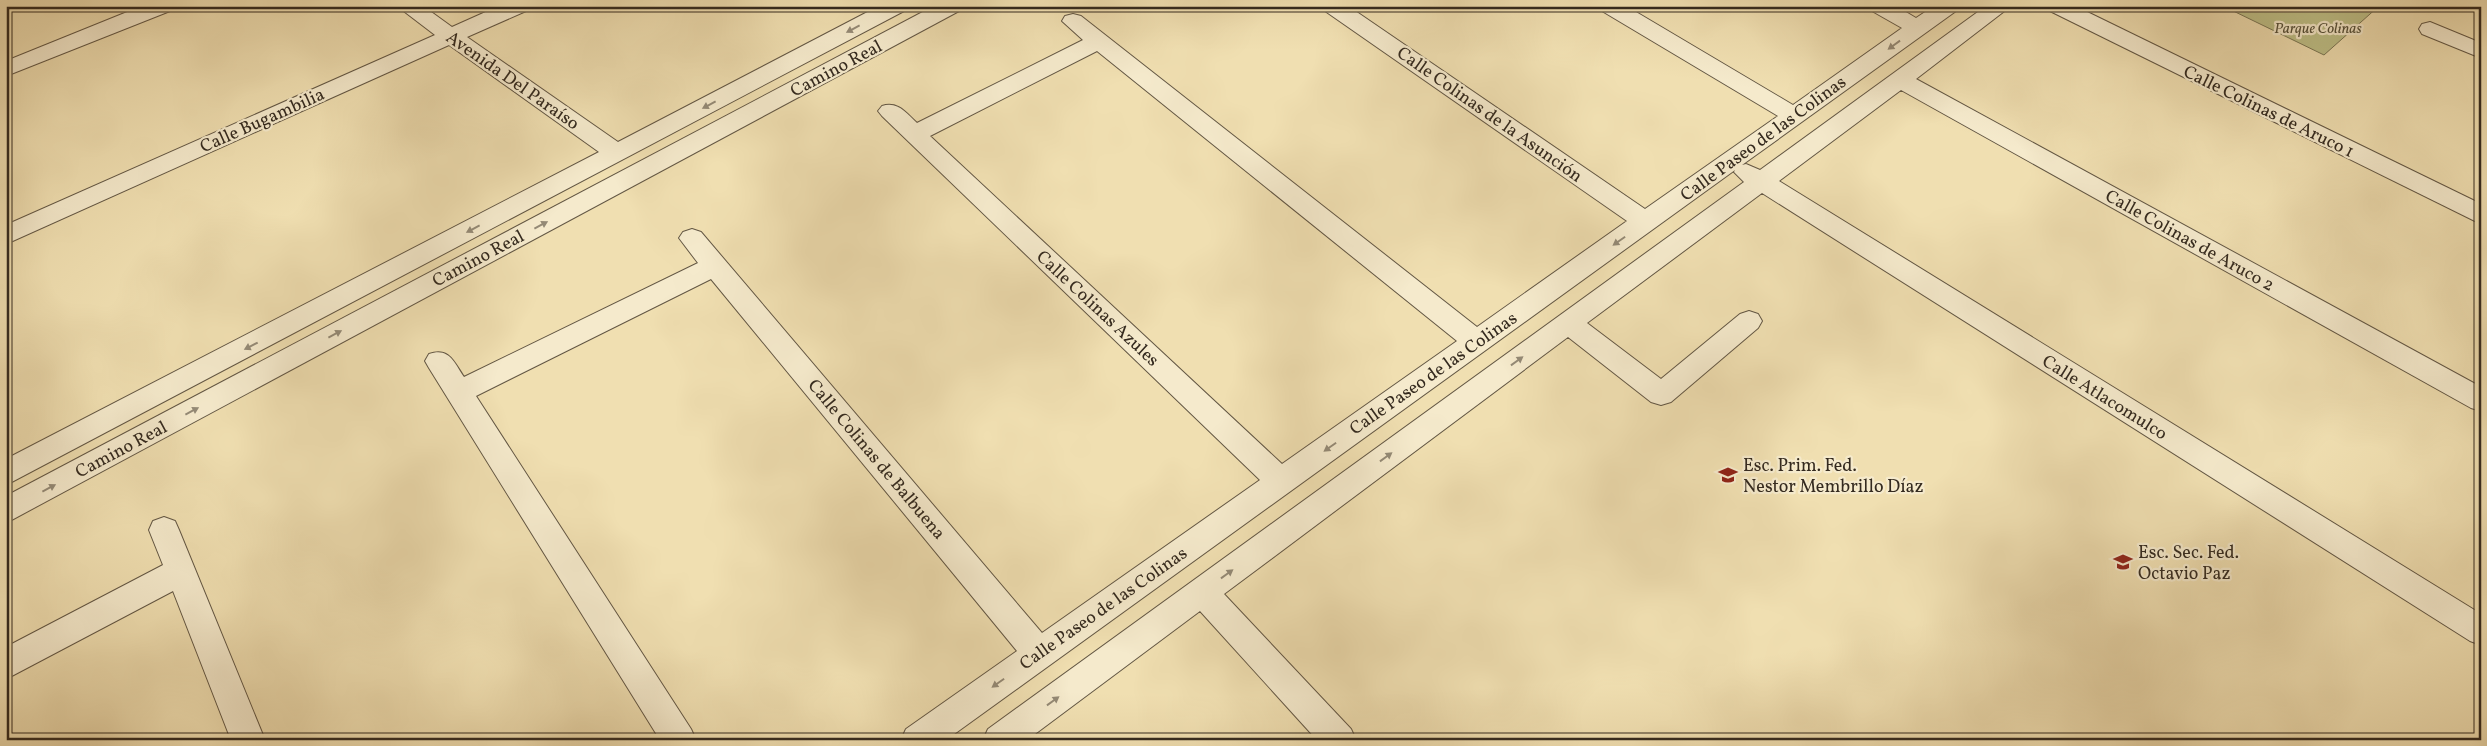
<svg xmlns="http://www.w3.org/2000/svg" width="2487" height="746" viewBox="0 0 2487 746" font-family="Vollkorn,serif">
  <rect width="100%" height="100%" fill="#f0dfb1"/>
  <filter id="stains"><feTurbulence type="fractalNoise" baseFrequency=".004" numOctaves="4"/><feColorMatrix values="0 0 0 0 .2 0 0 0 0 .09 0 0 0 0 .02 0 0 0 .5 -.17"/></filter>
  <radialGradient id="worn" r=".72"><stop offset=".6" stop-color="#630" stop-opacity="0"/><stop offset="1" stop-color="#630" stop-opacity=".3"/></radialGradient>
  <!-- green -->
  <polygon fill="#bec088" stroke="#797554" points="2223,6 2379,6 2324,55"/>
  <g fill="none" stroke-linecap="round" stroke-linejoin="round">
    <!-- minor casing -->
    <g stroke="#635744" stroke-width="2">
      <g id="minor">
        <polygon points="142,6 173,6 170,11 6,76 6,61"/>
        <polygon points="397,6 423,6 452,27 499,6 529,6 526,11 467,37 618,142 879,6 907,6 904,11 6,485 6,459 599,152 449,45 6,244 6,225 435,35"/>
        <polygon points="934,6 962,6 959,11 6,523 6,496"/>
        <path d="M1322,6h26l297,203 133,-93 -176,-105 -3,-5h27l167,99 109,-77 -30,-17 -3,-5h27l20,12 18,-12h25l-3,5 -214,154 4,-1 14,6 226,-164h25l-95,73 565,308v24l-10,-3 -570,-318 -122,91 702,433v31l-11,-4 -708,-448 -175,130 74,56 79,-65 9,-3 9,3 4,7 -4,7 -87,74 -10,3 -10,-3 -83,-65 -344,257 127,135 5,11h-39l-117,-129 -173,129h-44l5,-11 756,-547 -10,-10 1,-2 -789,570h-45l5,-11 111,-78 -306,-372 -235,117 215,333 5,11h-36l-231,-372 -4,-7 4,-7c20,-7 25,8 35,23l234,-114 -19,-25 4,-6 9,-3 9,3 341,401 218,-153 -378,-364 -4,-5 4,-5c16,-5 24,7 35,17l166,-83 -21,-19 3,-5 8,-2 8,2 396,311 150,-106 -302,-210zM1097,51l360,290 -175,123 -352,-328z"/>
        <polygon points="2047,6 2075,6 2481,204 2481,224 2050,11"/>
        <polygon points="2430,22 2481,43 2481,58 2422,34 2419,29 2422,24"/>
        <polygon points="164,517 175,521 179,530 265,740 231,740 173,591 6,679 6,647 163,565 149,530 153,521"/>
      </g>
    </g>
    <!-- minor -->
    <use href="#minor" fill="#f5eacc" fill-rule="evenodd"/>
  </g>
  <!-- one-way arrows -->
  <defs><path id="oneway-solid" d="M-6-.8H1V-3.2L6.5 0L1 3.2V.8H-6Z" transform="scale(1.25)"/></defs>
  <g fill="#948a76">
    <use href="#oneway-solid" transform="translate(853 29) rotate(152)"/>
    <use href="#oneway-solid" transform="translate(1894 45) rotate(144)"/>
    <use href="#oneway-solid" transform="translate(709 105) rotate(152)"/>
    <use href="#oneway-solid" transform="translate(541 225) rotate(-28)"/>
    <use href="#oneway-solid" transform="translate(473 229) rotate(152)"/>
    <use href="#oneway-solid" transform="translate(1619 241) rotate(145)"/>
    <use href="#oneway-solid" transform="translate(335 334) rotate(-28)"/>
    <use href="#oneway-solid" transform="translate(251 346) rotate(153)"/>
    <use href="#oneway-solid" transform="translate(1517 361) rotate(-36)"/>
    <use href="#oneway-solid" transform="translate(192 411) rotate(-28)"/>
    <use href="#oneway-solid" transform="translate(1330 447) rotate(145)"/>
    <use href="#oneway-solid" transform="translate(1386 457) rotate(-36)"/>
    <use href="#oneway-solid" transform="translate(49 488) rotate(-28)"/>
    <use href="#oneway-solid" transform="translate(1227 574) rotate(-36)"/>
    <use href="#oneway-solid" transform="translate(998 683) rotate(145)"/>
    <use href="#oneway-solid" transform="translate(1053 701) rotate(-36)"/>
  </g>
  <!-- icons -->
  <defs>
    <g id="school-bare" transform="scale(1.5)"><path d="M0-5L7-2L0 1L-7-2ZM-4 1L0 2.5L4 1V4Q0 6-4 4Z" fill="#8f2418" stroke="#f5eacc" stroke-width="2.5" paint-order="stroke"/></g>
  </defs>
  <g fill-rule="evenodd">
    <use href="#school-bare" x="1728" y="475"/>
    <use href="#school-bare" x="2123" y="562"/>
  </g>
  <g text-anchor="middle" stroke-width="4.5" stroke-linejoin="round" paint-order="stroke">
    <!-- far-park labels -->
    <g font-size="15" font-style="italic" fill="#565039" stroke="#f5eacc">
      <text x="2318" y="33">Parque Colinas</text>
    </g>
    <!-- street labels -->
    <g font-size="18" fill="#342a1f" stroke="#f5eacc">
      <text transform="translate(836 68) rotate(-28)" y="6">Camino Real</text>
      <text transform="translate(513 80) rotate(35)" y="6">Avenida Del Paraíso</text>
      <text transform="translate(2269 111) rotate(26)" y="6">Calle Colinas de Aruco 1</text>
      <text transform="translate(1490 114) rotate(35)" y="6">Calle Colinas de la Asunción</text>
      <text transform="translate(262 120) rotate(-24)" y="6">Calle Bugambilia</text>
      <text transform="translate(1763 138) rotate(-36)" y="6">Calle Paseo de las Colinas</text>
      <text transform="translate(2190 240) rotate(29)" y="6">Calle Colinas de Aruco 2</text>
      <text transform="translate(478 258) rotate(-28)" y="6">Camino Real</text>
      <text transform="translate(1098 308) rotate(43)" y="6">Calle Colinas Azules</text>
      <text transform="translate(1433 373) rotate(-35)" y="6">Calle Paseo de las Colinas</text>
      <text transform="translate(2105 397) rotate(32)" y="6">Calle Atlacomulco</text>
      <text transform="translate(121 449) rotate(-28)" y="6">Camino Real</text>
      <text transform="translate(877 459) rotate(50)" y="6">Calle Colinas de Balbuena</text>
      <text transform="translate(1103 608) rotate(-35)" y="6">Calle Paseo de las Colinas</text>
    </g>
    <!-- poi labels -->
    <g font-size="18" fill="#342a1f" stroke="#f5eacc" text-anchor="start">
      <text x="1743" y="471">Esc. Prim. Fed.<tspan x="1743" dy="21">Nestor Membrillo Díaz</tspan></text>
      <text x="2138" y="558">Esc. Sec. Fed.<tspan x="2138" dy="21">Octavio Paz</tspan></text>
    </g>
  </g>
  <!-- margin -->
  <rect width="2487" height="746" fill="none" stroke="#f0dfb1" stroke-width="25"/>
  <rect x="8" y="8" width="2472" height="731" fill="none" stroke="#342a1f" stroke-width="2.5"/>
  <rect x="12" y="12" width="2462" height="721" fill="none" stroke="#342a1f"/>
  <rect width="100%" height="100%" filter="url(#stains)"/>
  <rect width="100%" height="100%" fill="url(#worn)"/>
</svg>
